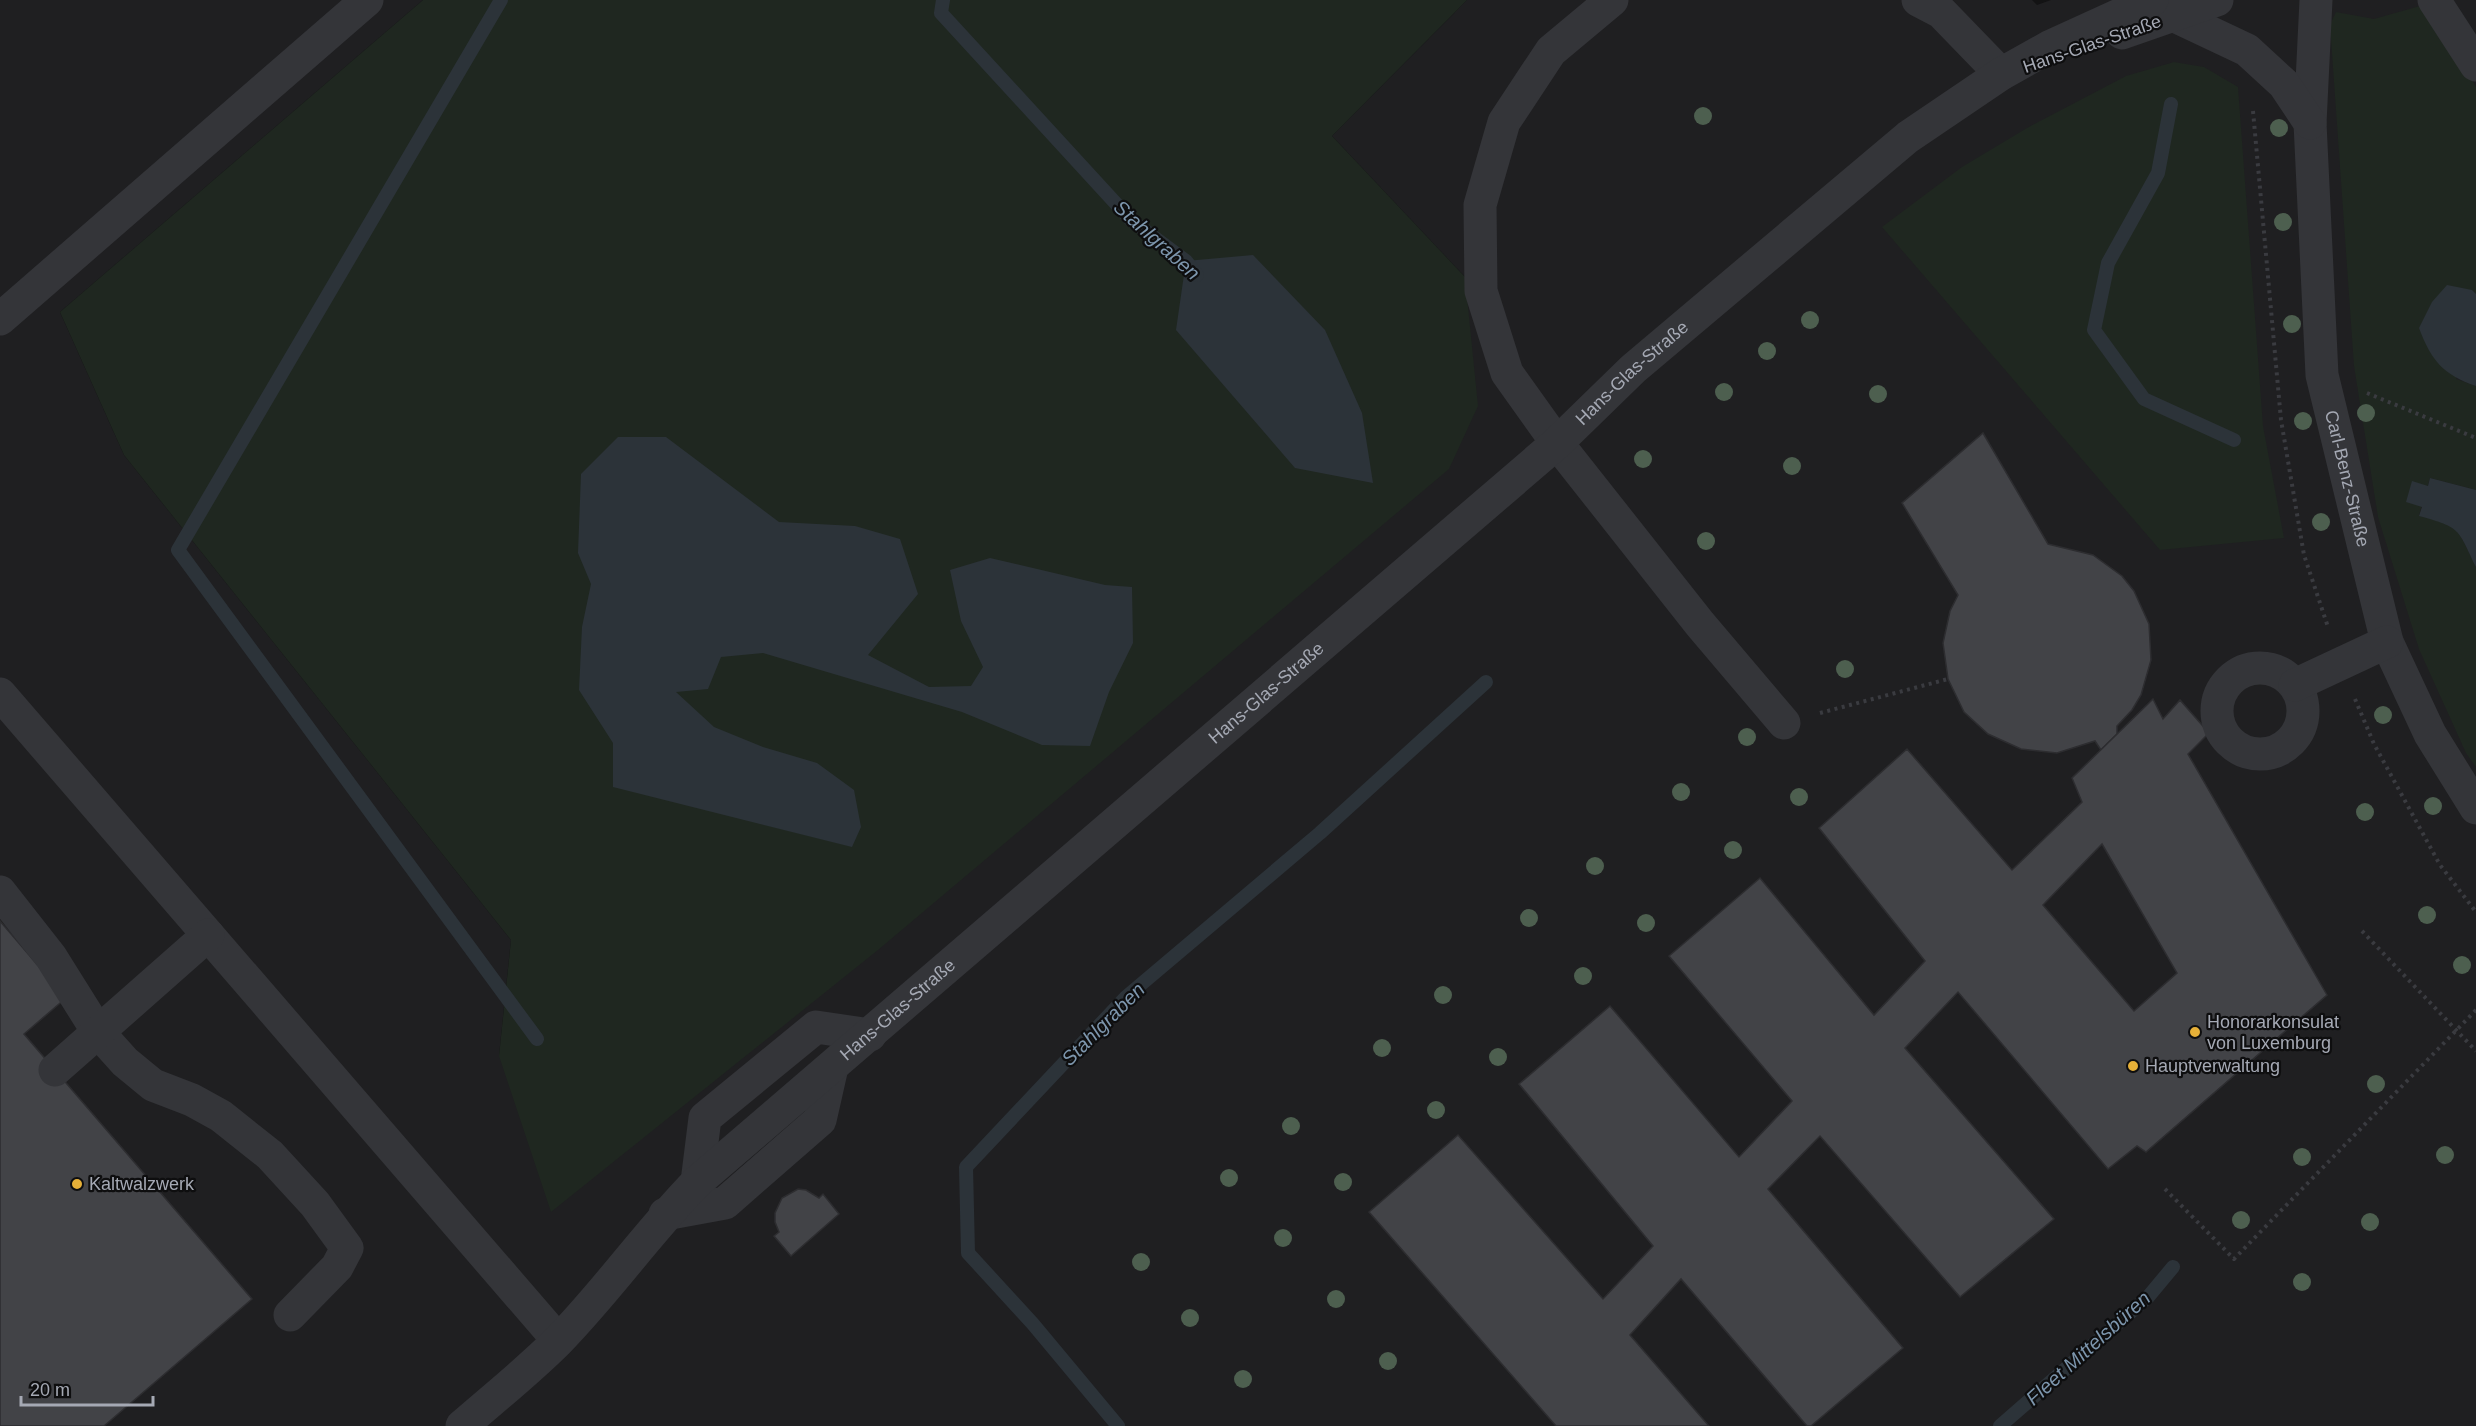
<svg xmlns="http://www.w3.org/2000/svg" width="2476" height="1426" viewBox="0 0 2476 1426" font-family="Helvetica,sans-serif">
  <rect width="100%" height="100%" fill="#131314"/>
  <!-- built -->
  <polygon fill="#1f1f21" points="0,0 423,0 60,312 124,455 511,940 499,1056 1465,277 1332,136 1467,0 2032,0 2037,5 2051,0 2476,0 2476,1426 0,1426"/>
  <!-- green -->
  <g fill="#1f2720">
    <polygon points="423,0 1467,0 1332,136 1465,277 1478,406 1449,469 878,950 551,1212 499,1056 511,940 124,455 60,312"/>
    <polygon points="2427,4 2476,87 2476,294 2472,290 2456,379 2476,386 2476,490 2430,478 2419,515 2450,525 2459,532 2476,567 2476,767 2466,753 2419,649 2378,517 2354,366 2330,25 2336,12 2374,19"/>
    <polygon points="2174,62 2204,67 2238,87 2263,426 2284,538 2160,550 1882,227 1962,167 2027,128 2126,76"/>
  </g>
  <!-- water -->
  <g fill="#2c3339">
    <polygon points="1253,255 1325,330 1362,413 1373,483 1295,468 1176,330 1186,261"/>
    <path d="M2447,285l25,5 4,4v92c-33,-11 -45,-26 -57,-58l13,-26z"/>
    <polygon points="618,437 666,437 779,522 855,526 900,539 918,594 868,655 929,687 971,686 983,667 961,621 950,570 990,558 1105,585 1132,587 1133,643 1109,692 1090,746 1042,745 962,712 763,653 721,657 708,689 676,692 714,727 763,747 817,763 854,790 861,827 852,847 613,787 613,743 579,690 582,627 591,584 578,553 581,474"/>
    <path d="M2430,478l46,12v77c-19,-39 -14,-39 -57,-51l3,-9 -16,-5 6,-21 16,5z"/>
  </g>
  <g fill="none" stroke-linecap="round" stroke-linejoin="round">
    <!-- stream -->
    <g stroke="#2c3339" stroke-width="14">
      <polyline points="501,0 178,550 537,1039"/>
      <polyline points="943,0 941,13 1131,220 1186,261 1197,275"/>
      <polyline points="2171,104 2158,173 2108,263 2094,330 2144,399 2234,440"/>
      <polyline points="1118,1426 1033,1324 968,1253 966,1167 1126,997 1320,833 1486,682"/>
      <polyline points="2000,1426 2148,1297 2173,1267"/>
    </g>
  </g>
  <!-- building -->
  <g fill="#424347" stroke="#2d2d30" stroke-width="1.5" fill-rule="evenodd">
    <polygon points="1983,433 2048,544 2093,555 2122,576 2134,591 2149,624 2151,660 2141,695 2132,710 2117,726 2117,734 2101,750 2095,741 2057,753 2021,749 1988,734 1964,712 1948,679 1943,643 1950,611 1958,595 1902,503"/>
    <path d="M2153,699l10,20 17,-19 29,33 -21,21 139,241 -181,157 -9,-6 -29,23 -150,-177 -53,56 149,171 -94,78 -140,-161 -52,53 135,159 -92,78h-4l-126,-147 -51,56 79,91h-153l-187,-214 89,-77 145,164 50,-53 -134,-162 91,-78 129,151 53,-56 -123,-145 91,-78 114,137 51,-54 -106,-133 88,-79 105,121 70,-68 -10,-24zM2102,844l75,129 -43,38 -91,-106z"/>
    <polygon points="0,921 66,998 24,1034 252,1299 104,1426 0,1426"/>
    <polygon points="798,1189 806,1190 819,1198 823,1194 839,1214 791,1256 774,1236 779,1232 775,1222 775,1213 782,1198"/>
  </g>
  <g fill="none" stroke-linecap="round" stroke-linejoin="round">
    <!-- path -->
    <g stroke="#3a3b40" stroke-width="4" stroke-dasharray="3 4.5" stroke-linecap="butt">
      <polyline points="2253,111 2281,420 2304,555 2328,627"/>
      <polyline points="2367,393 2476,438"/>
      <polyline points="2355,699 2374,744 2440,865 2476,912"/>
      <polyline points="1820,713 1948,679"/>
      <polyline points="2362,931 2476,1051"/>
      <polyline points="2165,1189 2234,1259 2476,1010"/>
    </g>
    <!-- minor -->
    <g stroke="#343539" stroke-width="33">
      <polyline points="1612,0 1551,51 1504,122 1480,205 1481,291 1507,373 1557,443 1700,624 1784,723"/>
      <polyline points="1918,0 1941,12 2001,74"/>
      <path id="s1" d="M2316,0l-6,123 12,252 65,267 43,92 46,74"/>
      <polyline points="2434,0 2476,65"/>
      <polyline points="2175,16 2247,50 2284,84 2310,123"/>
      <polyline points="2122,33 2217,0"/>
      <polyline points="0,319 367,0"/>
      <circle cx="2260" cy="711" r="43"/>
      <polyline points="2295,685 2387,642"/>
      <polyline points="0,694 558,1340"/>
      <polyline points="0,892 51,957 98,1032 125,1062 153,1085 192,1100 221,1116 270,1155 315,1204 347,1248 337,1267 290,1315"/>
      <polyline points="55,1070 208,935"/>
      <polyline points="697,1182 705,1118 816,1027 870,1035"/>
      <polyline points="665,1214 725,1203 820,1120 832,1067"/>
      <path id="s2" d="M462,1426c32,-28 66,-55 96,-85 49,-50 90,-109 139,-159l860,-739 76,-74 275,-232 93,-63 50,-28 101,-46"/>
    </g>
  </g>
  <!-- trees -->
  <g fill="#4d5f4f">
    <circle cx="1703" cy="116" r="9"/>
    <circle cx="2279" cy="128" r="9"/>
    <circle cx="2283" cy="222" r="9"/>
    <circle cx="1810" cy="320" r="9"/>
    <circle cx="2292" cy="324" r="9"/>
    <circle cx="1767" cy="351" r="9"/>
    <circle cx="1724" cy="392" r="9"/>
    <circle cx="1878" cy="394" r="9"/>
    <circle cx="2366" cy="413" r="9"/>
    <circle cx="2303" cy="421" r="9"/>
    <circle cx="1643" cy="459" r="9"/>
    <circle cx="1792" cy="466" r="9"/>
    <circle cx="2321" cy="522" r="9"/>
    <circle cx="1706" cy="541" r="9"/>
    <circle cx="1845" cy="669" r="9"/>
    <circle cx="2383" cy="715" r="9"/>
    <circle cx="1747" cy="737" r="9"/>
    <circle cx="1681" cy="792" r="9"/>
    <circle cx="1799" cy="797" r="9"/>
    <circle cx="2433" cy="806" r="9"/>
    <circle cx="2365" cy="812" r="9"/>
    <circle cx="1733" cy="850" r="9"/>
    <circle cx="1595" cy="866" r="9"/>
    <circle cx="2427" cy="915" r="9"/>
    <circle cx="1529" cy="918" r="9"/>
    <circle cx="1646" cy="923" r="9"/>
    <circle cx="2462" cy="965" r="9"/>
    <circle cx="1583" cy="976" r="9"/>
    <circle cx="1443" cy="995" r="9"/>
    <circle cx="1382" cy="1048" r="9"/>
    <circle cx="1498" cy="1057" r="9"/>
    <circle cx="2376" cy="1084" r="9"/>
    <circle cx="1436" cy="1110" r="9"/>
    <circle cx="1291" cy="1126" r="9"/>
    <circle cx="2445" cy="1155" r="9"/>
    <circle cx="2302" cy="1157" r="9"/>
    <circle cx="1229" cy="1178" r="9"/>
    <circle cx="1343" cy="1182" r="9"/>
    <circle cx="2241" cy="1220" r="9"/>
    <circle cx="2370" cy="1222" r="9"/>
    <circle cx="1283" cy="1238" r="9"/>
    <circle cx="1141" cy="1262" r="9"/>
    <circle cx="2302" cy="1282" r="9"/>
    <circle cx="1336" cy="1299" r="9"/>
    <circle cx="1190" cy="1318" r="9"/>
    <circle cx="1388" cy="1361" r="9"/>
    <circle cx="1243" cy="1379" r="9"/>
  </g>
  <!-- markers -->
  <g fill="#e6b038" stroke="#0e0e0f" stroke-width="2">
    <circle cx="2195" cy="1032" r="6"/>
    <circle cx="2133" cy="1066" r="6"/>
    <circle cx="77" cy="1184" r="6"/>
  </g>
  <g text-anchor="middle" stroke-width="4.5" stroke-linejoin="round" paint-order="stroke">
    <!-- street labels -->
    <g font-size="18" fill="#a5a9b4" stroke="#0e0e0f">
      <text transform="translate(2092 44) rotate(-19)" y="6">Hans-Glas-Straße</text>
      <text dy="6" stroke="none"><textPath href="#s2" startOffset="1576">Hans-Glas-Straße</textPath></text>
      <text dy="6" stroke="none"><textPath href="#s1" startOffset="482">Carl-Benz-Straße</textPath></text>
      <text dy="6" stroke="none"><textPath href="#s2" startOffset="1090">Hans-Glas-Straße</textPath></text>
      <text dy="6" stroke="none"><textPath href="#s2" startOffset="604">Hans-Glas-Straße</textPath></text>
    </g>
    <!-- poi labels -->
    <g font-size="18" fill="#a5a9b4" stroke="#0e0e0f" text-anchor="start">
      <text x="2207" y="1028">Honorarkonsulat<tspan x="2207" dy="21">von Luxemburg</tspan></text>
      <text x="2145" y="1072">Hauptverwaltung</text>
      <text x="89" y="1190">Kaltwalzwerk</text>
    </g>
    <!-- water labels -->
    <g font-size="20" font-style="italic" fill="#7d96ad" stroke="#0e0e0f">
      <text transform="translate(1157 240) rotate(42)" y="7">Stahlgraben</text>
      <text transform="translate(1103 1024) rotate(-45)" y="7">Stahlgraben</text>
      <text transform="translate(2088 1348) rotate(-42)" y="7">Fleet Mittelsbüren</text>
    </g>
  </g>
  <!-- scale -->
  <path d="M21 1396v9h132v-9" fill="none" stroke="#a5a9b4" stroke-width="3"/>
  <text x="30" y="1396" font-size="18" fill="#a5a9b4" stroke="#0e0e0f" stroke-width="4.5" paint-order="stroke">20 m</text>
</svg>
